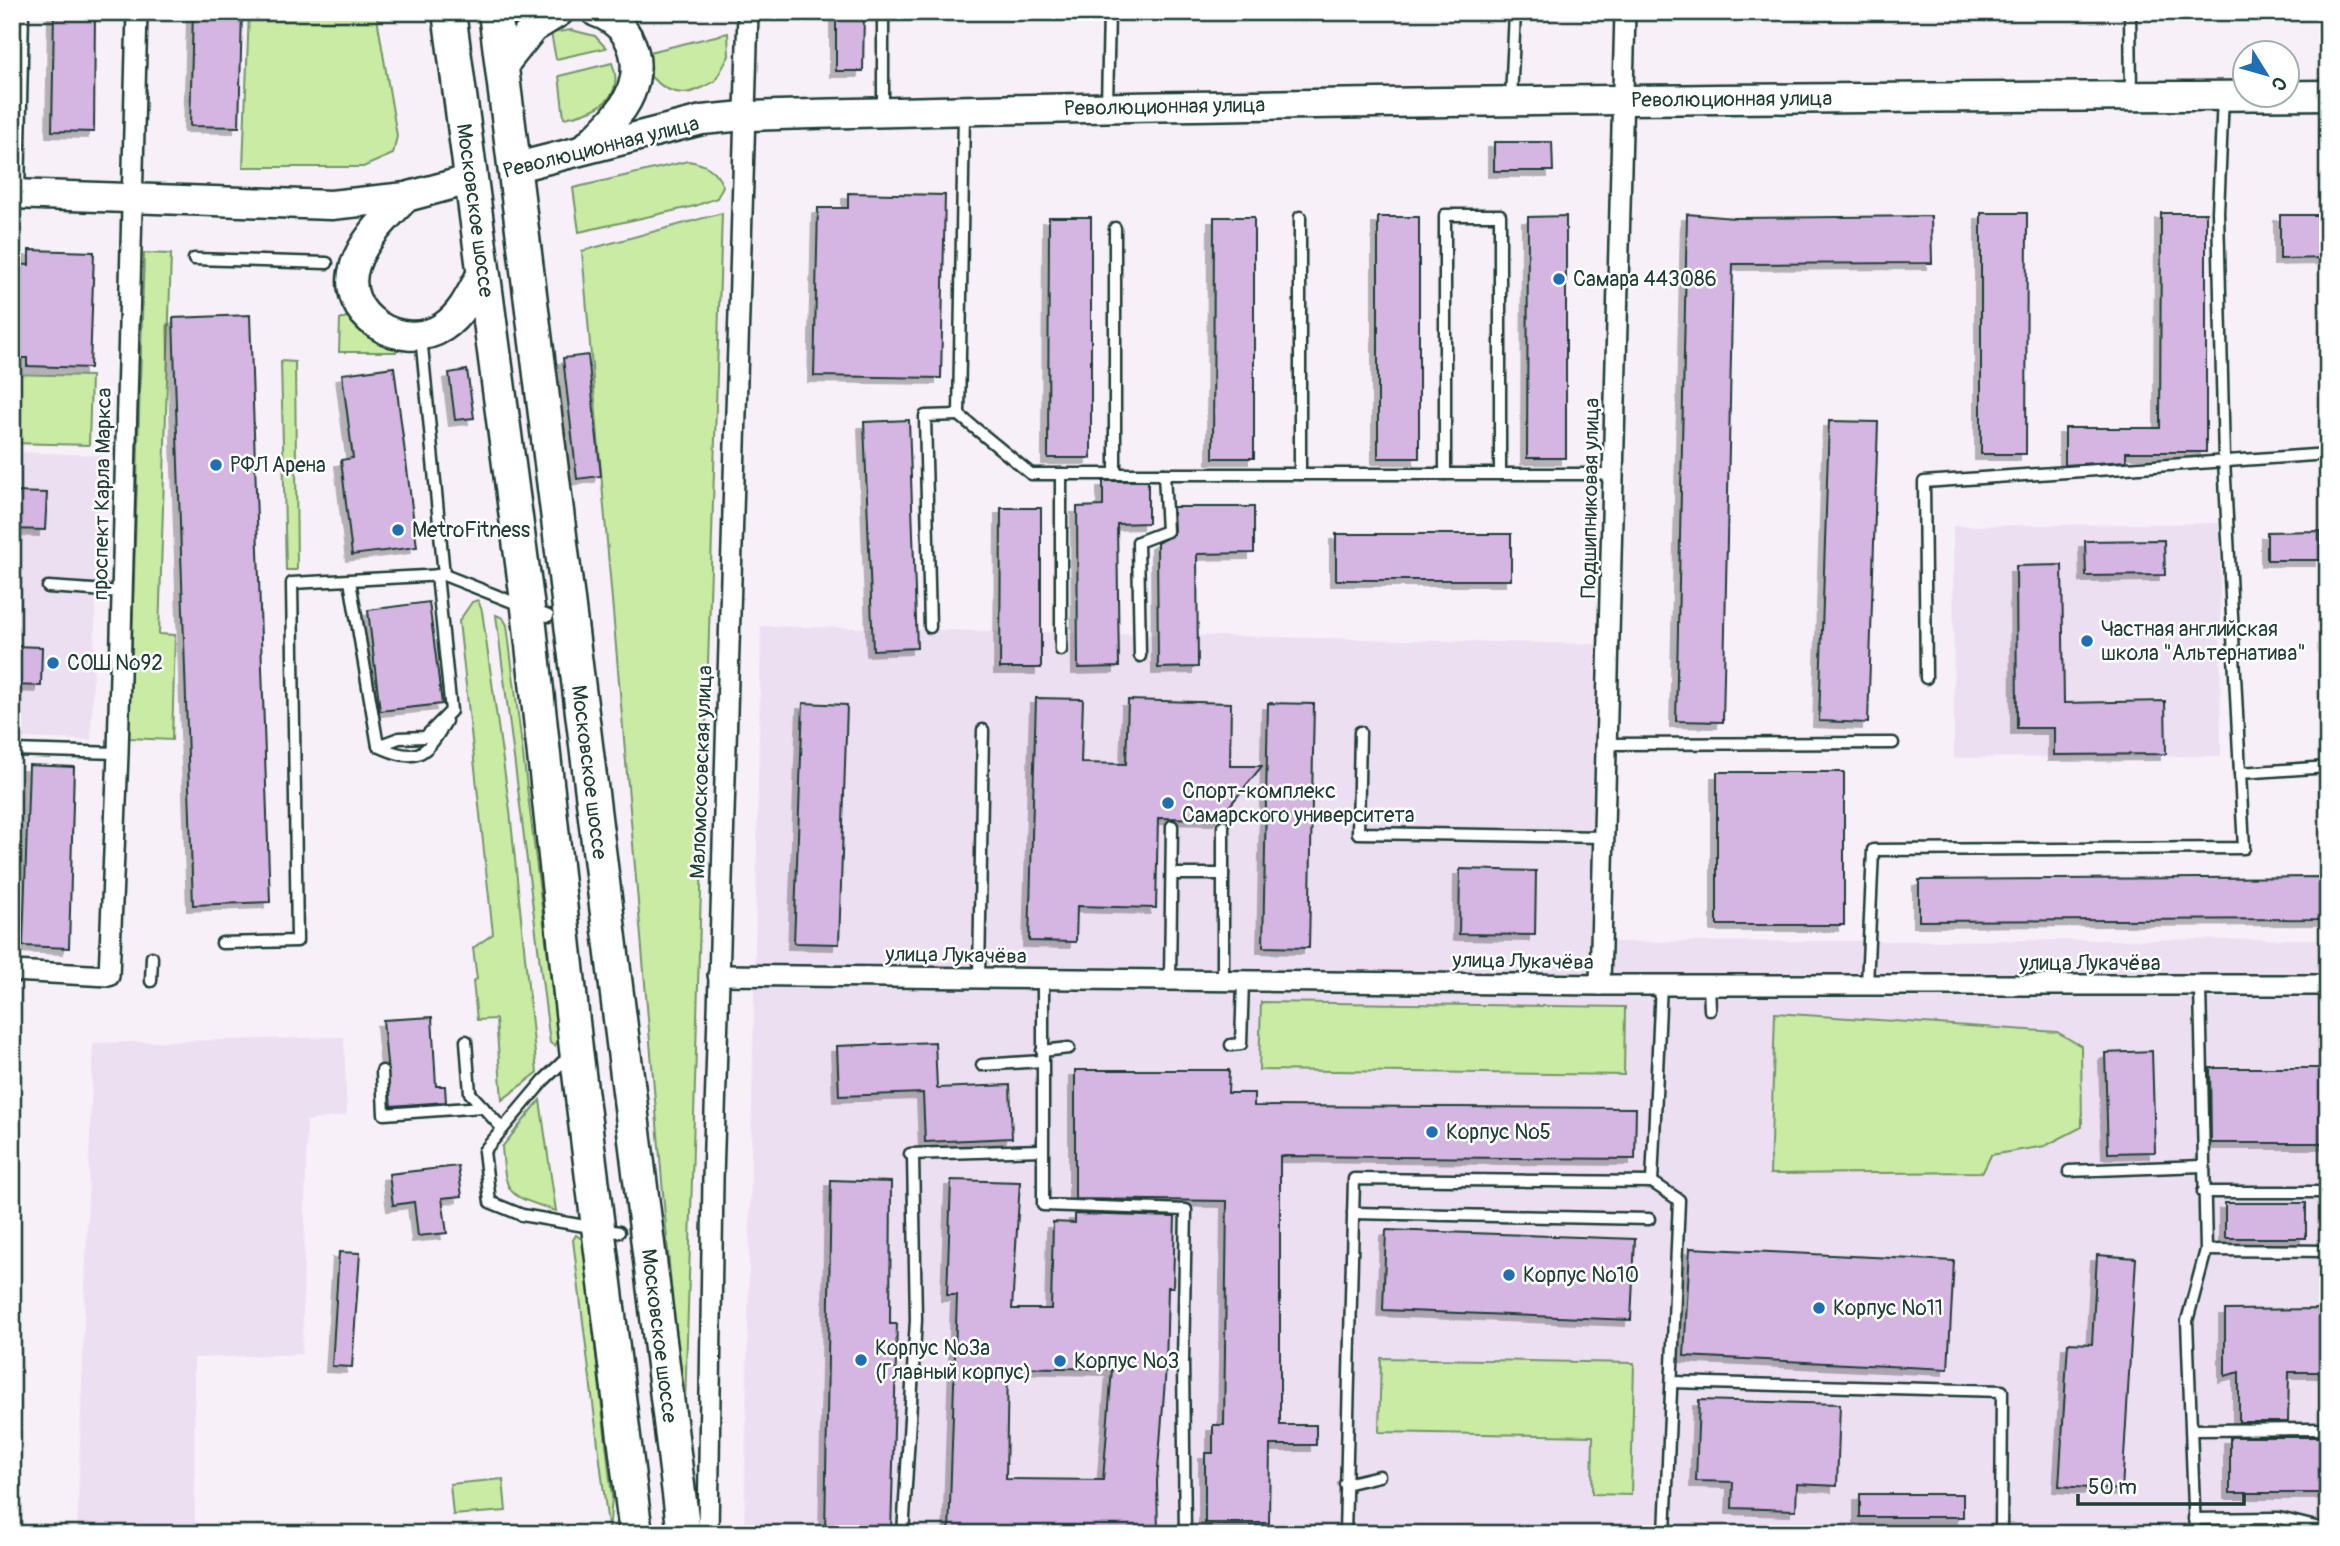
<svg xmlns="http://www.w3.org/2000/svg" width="2340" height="1546" viewBox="0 0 2340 1546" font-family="Pangolin,sans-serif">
  <defs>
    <filter id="shadow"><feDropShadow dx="-6" dy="6" stdDeviation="0" flood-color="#0004"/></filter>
  </defs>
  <rect width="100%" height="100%" fill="#f7f0f9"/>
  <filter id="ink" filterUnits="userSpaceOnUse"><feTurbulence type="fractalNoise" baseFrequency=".0143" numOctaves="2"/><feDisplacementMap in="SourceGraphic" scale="14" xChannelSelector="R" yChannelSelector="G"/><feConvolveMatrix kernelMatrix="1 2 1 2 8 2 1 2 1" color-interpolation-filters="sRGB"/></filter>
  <g filter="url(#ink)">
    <!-- built -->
    <g fill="#eddff2">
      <polygon points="12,452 101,455 91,740 12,738"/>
      <polygon points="2220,523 2221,756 1954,758 1953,526"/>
      <polygon points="761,626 1596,644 1589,942 2328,939 2328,1534 744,1534"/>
      <polygon points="344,1037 347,1115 307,1121 302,1354 194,1358 195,1534 77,1534 93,1043"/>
    </g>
    <!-- green -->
    <g fill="#c9eba4" stroke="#74946c" stroke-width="2">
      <polygon points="249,12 376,12 397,136 393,154 363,167 243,167"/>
      <polygon points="571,30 595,36 606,48 556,59 551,33"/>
      <path d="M728,33l1,23 -14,25c-9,5 -21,12 -32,12 -19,0 -41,-21 -46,-38z"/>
      <path d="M612,63c14,37 -17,49 -48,55l-5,-42z"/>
      <path d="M688,161c18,3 27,8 35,25l-6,12 -22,8 -116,26 -6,-44z"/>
      <polygon points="722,213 684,1437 582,251"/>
      <polygon points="144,253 171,254 159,634 175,635 172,740 129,738"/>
      <polygon points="355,313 396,346 396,352 339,352 340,320"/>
      <polygon points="281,361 295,362 297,570 286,570"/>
      <polygon points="12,374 91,376 89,445 12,443"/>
      <polygon points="478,600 482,611 510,811 537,1073 502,1100 496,1019 477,1020 473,981 477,979 473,948 493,934 459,621 472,602"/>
      <polygon points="496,615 503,618 507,625 558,1038 555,1046 550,1043"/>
      <polygon points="1261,1002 1625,1007 1624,1075 1259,1070"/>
      <polygon points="1775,1013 2057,1032 2081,1046 2082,1127 2045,1146 1991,1155 1983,1172 1770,1174"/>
      <path d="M540,1100l16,111c-48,-17 -50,-12 -54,-64z"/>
      <polygon points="576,1235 583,1240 612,1497 609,1534 573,1240"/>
      <polygon points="1381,1358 1634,1363 1631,1495 1592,1494 1593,1436 1379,1432"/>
      <polygon points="503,1479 506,1511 453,1515 450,1484"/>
    </g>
    <!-- building -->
    <g fill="#d5b6e3" stroke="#1f3d34" stroke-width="2" fill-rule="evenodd" filter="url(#shadow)">
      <polygon points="54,12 95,12 94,132 52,131"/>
      <polygon points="193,12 242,12 239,127 190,126"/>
      <polygon points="836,12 864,12 863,71 836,71"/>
      <polygon points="1494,142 1552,142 1553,171 1494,171"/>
      <polygon points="848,193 945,195 941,378 814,376 818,208 848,208"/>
      <polygon points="1981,213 2027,213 2026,454 1981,454"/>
      <polygon points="2161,213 2206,213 2206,452 2126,452 2126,461 2065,465 2065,428 2160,428"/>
      <polygon points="1687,214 1734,218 1931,216 1932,263 1733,264 1723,722 1676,721"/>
      <polygon points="2280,215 2328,215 2328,258 2280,259"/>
      <polygon points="1566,216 1566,458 1527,458 1528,217"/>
      <polygon points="1049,217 1091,217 1091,458 1048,458"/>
      <polygon points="1214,217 1254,217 1254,458 1213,458"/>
      <rect x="1378" y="217" width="41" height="241"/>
      <polygon points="29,250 94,252 90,368 27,366 27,358 12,358 12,264 29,265"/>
      <polygon points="250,315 270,902 193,905 173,318"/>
      <polygon points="588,355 601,476 577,479 563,358"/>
      <polygon points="394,367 417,547 352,555 341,460 353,458 342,374"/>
      <polygon points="467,370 474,418 455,420 449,373"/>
      <polygon points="909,420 917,648 873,650 864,422"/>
      <polygon points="1829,421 1878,422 1868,723 1819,721"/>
      <polygon points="1103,481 1148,481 1148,523 1117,524 1119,667 1078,668 1077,507 1103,506"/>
      <polygon points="12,492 47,493 45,530 12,529"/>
      <polygon points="1173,507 1254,507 1254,553 1197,554 1198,667 1158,668 1157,543 1174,534"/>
      <polygon points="1001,508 1041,508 1041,668 1000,668"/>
      <polygon points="2320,531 2321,560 2267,560 2267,532"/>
      <rect x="1336" y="534" width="175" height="46"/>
      <polygon points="2164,540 2165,575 2086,576 2085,541"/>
      <polygon points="2062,565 2064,703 2165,701 2166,754 2054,755 2054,728 2017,728 2016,566"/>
      <polygon points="429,602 442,704 380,711 368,610"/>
      <polygon points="12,646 42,647 41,686 12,685"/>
      <polygon points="1036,698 1083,699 1081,763 1126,764 1128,700 1231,703 1230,766 1262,766 1219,819 1158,818 1156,908 1077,906 1076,942 1029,941"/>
      <polygon points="803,703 847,705 839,944 794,943"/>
      <polygon points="1268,703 1314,704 1309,948 1263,947"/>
      <polygon points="29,765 74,767 69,948 23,946"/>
      <rect x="1717" y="772" width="127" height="153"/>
      <polygon points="1460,869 1536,871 1535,935 1459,934"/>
      <polygon points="2328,877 2328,919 1919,921 1919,880"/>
      <polygon points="432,1017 436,1086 445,1086 446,1102 391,1106 383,1020"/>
      <polygon points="935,1042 937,1088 1010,1085 1012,1138 925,1142 923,1093 839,1096 837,1046"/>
      <polygon points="2152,1051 2155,1152 2108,1153 2105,1053"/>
      <polygon points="2210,1068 2328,1068 2328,1143 2211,1143"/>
      <polygon points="1075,1070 1229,1070 1228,1093 1254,1093 1254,1106 1636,1108 1635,1159 1280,1156 1280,1425 1316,1425 1316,1445 1270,1445 1269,1523 1205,1523 1205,1453 1213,1453 1213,1425 1224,1425 1227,1201 1075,1199"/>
      <polygon points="458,1166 462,1196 442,1198 447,1233 418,1236 414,1202 393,1205 389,1174"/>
      <polygon points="831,1180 891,1182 890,1324 897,1324 891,1534 825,1534"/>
      <path d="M951,1180l69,2 -8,127h39l2,-87 22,1v-9l100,3 -2,70h-5l-2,81 -9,113 1,53h-209l8,-239h-10zM1008,1367l104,2 -9,111 -97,-1z"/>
      <rect x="2225" y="1203" width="81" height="35"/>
      <polygon points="1386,1230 1635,1239 1631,1320 1383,1310"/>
      <polygon points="1690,1248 1954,1261 1948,1369 1684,1356"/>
      <polygon points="339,1252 360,1253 352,1367 332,1366"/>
      <polygon points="2097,1255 2136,1258 2122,1490 2059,1486 2068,1343 2092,1344"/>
      <polygon points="2328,1309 2328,1372 2289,1372 2288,1422 2239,1422 2239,1372 2225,1376 2225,1310"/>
      <polygon points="1699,1400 1840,1404 1837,1486 1797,1484 1796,1510 1732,1508 1733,1482 1696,1481"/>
      <rect x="2230" y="1437" width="98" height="56"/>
      <rect x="1860" y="1494" width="103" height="23"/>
    </g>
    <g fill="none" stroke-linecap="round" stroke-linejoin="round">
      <!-- service casing -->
      <g stroke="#1f3d34" stroke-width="15">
        <g id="service">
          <polyline points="883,12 883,111"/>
          <polyline points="2130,12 2131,94"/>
          <polyline points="2223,96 2218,212 2224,459 2240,773"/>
          <polyline points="1511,99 1515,12"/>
          <polyline points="1107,106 1109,12"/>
          <polyline points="964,113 959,415 1031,474 1613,474"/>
          <polyline points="19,194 23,12"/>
          <polyline points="1300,217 1300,474"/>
          <polyline points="194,259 327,263"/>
          <polyline points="421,336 444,575"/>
          <polyline points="1115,474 1115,228"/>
          <polyline points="1445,474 1445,215 1500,215 1500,474"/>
          <polyline points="350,581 378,746 399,738 425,737 451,711 437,575"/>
          <polyline points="48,587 122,592"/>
          <polyline points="930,627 925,416 959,415"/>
          <polyline points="1061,650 1061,474"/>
          <polyline points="1140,656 1138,542 1167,531 1164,474"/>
          <polyline points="1926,678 1924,482 2328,454"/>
          <polyline points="1360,732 1358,833 1603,837"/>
          <polyline points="1606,744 1893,743"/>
          <path d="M378,746c39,18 48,10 68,-25"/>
          <polyline points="12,750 118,753"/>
          <polyline points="1172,874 1223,874"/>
          <polyline points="222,943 297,941 292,583 444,575 548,616"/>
          <polyline points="979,978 983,730"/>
          <polyline points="1043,979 1043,1205 1186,1210 1183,1361 1185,1534"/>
          <polyline points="1170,980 1172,826"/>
          <polyline points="151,981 152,957"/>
          <polyline points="1223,981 1223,826"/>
          <polyline points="1709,984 1710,1010"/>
          <polyline points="1867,985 1873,850 2244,848 2240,773 2328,767"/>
          <polyline points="466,1041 470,1093 501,1127"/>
          <polyline points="1231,1045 1241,1044 1243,981"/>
          <polyline points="1042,1051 1069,1048"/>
          <polyline points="571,1054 544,1080 484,1151 490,1202 522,1215 619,1232"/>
          <polyline points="982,1065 1042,1061"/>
          <polyline points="382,1071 384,1114 483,1107"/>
          <polyline points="910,1154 1042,1150"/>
          <polyline points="2069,1171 2202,1166"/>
          <polyline points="1652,1182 1679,1200 1665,1534"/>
          <polyline points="2203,1192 2328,1192"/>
          <polyline points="1353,1213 1649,1219"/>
          <polyline points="2206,1250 2328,1251"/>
          <polyline points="1672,1382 2002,1391 2001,1534"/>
          <polyline points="2193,1430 2328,1429"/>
          <polyline points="1345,1484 1379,1476"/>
          <polyline points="2194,1519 2279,1518 2328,1530"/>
          <polyline points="903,1534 916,1320 913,1154"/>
          <polyline points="1345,1534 1354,1179 1652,1182 1661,984"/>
          <polyline points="2195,1534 2187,1321 2206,1250 2200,987"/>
        </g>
      </g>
      <!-- minor casing -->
      <g stroke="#1f3d34" stroke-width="24">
        <g id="minor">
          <polyline points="12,971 109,976 118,753 137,12"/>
          <polyline points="718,975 1600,985 2328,985"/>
          <polyline points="1600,985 1625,12"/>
          <polyline points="708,1534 713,1179 748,12"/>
        </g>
      </g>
      <!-- secondary casing -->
      <g stroke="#1f3d34" stroke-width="33">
        <g id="secondary">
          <polyline points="501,68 533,28 559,12"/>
          <path d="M585,148c13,-13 27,-25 38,-41 23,-35 15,-80 -27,-95"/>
          <path id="s1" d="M513,168l189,-48 42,-4c528,-15 1056,-18 1584,-21"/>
          <polyline points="12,194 331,205 406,197 469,180"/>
          <path d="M406,197c-18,19 -42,41 -51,68 -17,50 47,89 88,62 20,-13 29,-36 40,-56"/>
        </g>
      </g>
      <!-- primary casing -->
      <g stroke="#1f3d34" stroke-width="37">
        <g id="primary">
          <path id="s2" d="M449,12l79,596 48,441 60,485"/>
          <path id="s3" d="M495,12l189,1522"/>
        </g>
      </g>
      <!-- service -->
      <use href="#service" stroke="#fff" stroke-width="10"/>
      <!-- minor -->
      <use href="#minor" stroke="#fff" stroke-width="19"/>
      <!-- secondary -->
      <use href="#secondary" stroke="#fff" stroke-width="28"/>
      <!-- primary -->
      <use href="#primary" stroke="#fff" stroke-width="32"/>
    </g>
  </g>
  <!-- markers -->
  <g fill="#1f6fb2" stroke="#fff" stroke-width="2.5">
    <circle cx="1559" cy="279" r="7"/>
    <circle cx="216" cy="465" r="7"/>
    <circle cx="398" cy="530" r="7"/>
    <circle cx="2087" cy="641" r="7"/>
    <circle cx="53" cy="663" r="7"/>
    <circle cx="1168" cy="803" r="7"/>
    <circle cx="1432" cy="1132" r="7"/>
    <circle cx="1509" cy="1275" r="7"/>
    <circle cx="1819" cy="1308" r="7"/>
    <circle cx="861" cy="1360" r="7"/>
    <circle cx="1060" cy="1361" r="7"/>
  </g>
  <g text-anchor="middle" stroke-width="5" stroke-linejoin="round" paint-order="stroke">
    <!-- street labels -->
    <g font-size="21" fill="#1f3d34" stroke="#fff">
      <text dy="7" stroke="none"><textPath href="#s1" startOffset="1225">Революционная улица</textPath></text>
      <text dy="7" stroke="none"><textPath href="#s1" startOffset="658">Революционная улица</textPath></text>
      <text transform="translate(601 147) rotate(-14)" y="7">Революционная улица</text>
      <text dy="7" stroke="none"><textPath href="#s2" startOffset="200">Московское шоссе</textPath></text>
      <text transform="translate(102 494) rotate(-89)" y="7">проспект Карла Маркса</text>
      <text transform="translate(1590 498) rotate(-89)" y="7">Подшипниковая улица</text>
      <text transform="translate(701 772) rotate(-88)" y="7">Маломосковская улица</text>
      <text dy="7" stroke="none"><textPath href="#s3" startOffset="766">Московское шоссе</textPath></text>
      <text transform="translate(956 955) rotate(1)" y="7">улица Лукачёва</text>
      <text transform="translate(1523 961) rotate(1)" y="7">улица Лукачёва</text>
      <text x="2090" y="970">улица Лукачёва</text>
      <text dy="7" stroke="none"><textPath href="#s3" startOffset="1334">Московское шоссе</textPath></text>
    </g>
    <!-- poi labels -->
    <g font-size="21" fill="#1f3d34" stroke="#fff" text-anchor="start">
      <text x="1573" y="286">Самара 443086</text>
      <text x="230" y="472">РФЛ Арена</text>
      <text x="412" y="537">MetroFitness</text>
      <text x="2101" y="636">Частная английская<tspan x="2101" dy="24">школа "Альтернатива"</tspan></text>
      <text x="67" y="670">СОШ №92</text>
      <text x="1182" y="798">Спорт-комплекс<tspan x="1182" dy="24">Самарского университета</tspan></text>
      <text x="1446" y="1139">Корпус №5</text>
      <text x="1523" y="1282">Корпус №10</text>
      <text x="1833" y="1315">Корпус №11</text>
      <text x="875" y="1355">Корпус №3a<tspan x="875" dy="24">(Главный корпус)</tspan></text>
      <text x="1074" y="1368">Корпус №3</text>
    </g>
  </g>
  <!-- margin -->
  <rect width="2340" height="1546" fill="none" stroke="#fff" stroke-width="42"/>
  <rect x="21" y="21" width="2298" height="1504" fill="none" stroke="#1f3d34" stroke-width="2.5" filter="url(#ink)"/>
  <!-- north arrow -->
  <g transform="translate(2266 74) rotate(127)"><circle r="33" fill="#ffffff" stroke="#a5b1ae" stroke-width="2"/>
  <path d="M0-5L12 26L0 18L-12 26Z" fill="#1f6fb2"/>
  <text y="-10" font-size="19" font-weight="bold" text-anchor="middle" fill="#1f3d34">С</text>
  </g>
  <!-- scale -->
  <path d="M2078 1494v10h166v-10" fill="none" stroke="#1f3d34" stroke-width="3.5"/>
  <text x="2088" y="1494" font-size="21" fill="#1f3d34" stroke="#ffffff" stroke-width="5" paint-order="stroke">50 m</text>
</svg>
